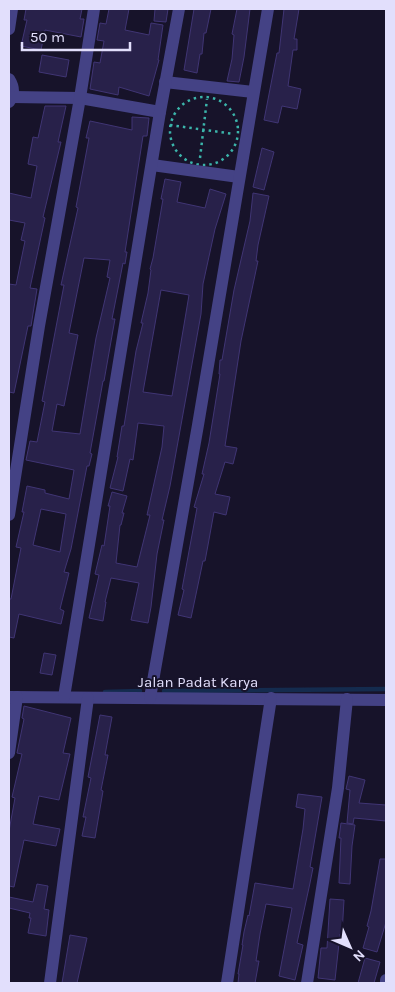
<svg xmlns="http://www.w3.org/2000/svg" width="395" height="992" viewBox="0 0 395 992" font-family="Karla,sans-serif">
  <rect width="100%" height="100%" fill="#17132a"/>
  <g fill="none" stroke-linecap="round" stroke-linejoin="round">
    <!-- stream -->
    <g stroke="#142b4e" stroke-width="4.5">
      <polyline points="164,691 386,689"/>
      <polyline points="105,692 140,691"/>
    </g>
  </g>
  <!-- building -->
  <g fill="#28214a" stroke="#403574" fill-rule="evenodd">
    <polygon points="26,9 82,9 80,19 84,19 81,37 45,30 41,50 21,46 27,20 24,20"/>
    <polygon points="109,9 129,9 125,30 149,35 151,23 163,25 158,60 159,60 149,96 119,87 118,95 90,89 94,62 100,63 104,41 97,40 100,23 106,24"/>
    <polygon points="155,9 168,9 166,22 154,21"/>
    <polygon points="194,9 211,9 206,33 204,33 202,54 200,54 197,73 184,70"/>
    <polygon points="237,9 250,9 244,57 239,82 227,81 232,59 234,35 232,34"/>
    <polygon points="284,9 299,9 294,39 297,39 297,50 293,50 288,86 301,89 297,109 282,106 278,123 264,120 277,53 279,53"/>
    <polygon points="42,55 69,60 66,77 39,72"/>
    <polygon points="45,106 66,106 58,142 61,142 43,217 45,218 30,288 37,289 31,326 28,326 14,393 9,392 9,284 16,285 25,241 21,240 25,223 9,220 9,193 31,198 37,166 28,164 33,137 38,138"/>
    <path d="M132,117l17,1 -2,18h-4l-18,116h2l-2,12 -2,-1 -11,56h3l-2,11 -9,51h-1l-13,72 2,1 -3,12h-2l-16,83 -7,23 5,1 -9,36 4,2 -3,13 -42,-10 -5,24 -5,-1v-38h2l10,-51 -5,-1 8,-35h-2l5,-26 18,4v3l24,6 5,-29 -48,-10 4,-19 7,1 8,-40 -3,-1 22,-116h-3l17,-77 -2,-1 13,-69h-3l4,-17 42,9zM84,258l26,2 -3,17 3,1 -14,60 -16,96 -28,-3 5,-27 7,2 14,-71 -9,-2zM41,509l25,5 -6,38 -27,-7z"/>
    <polygon points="262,148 274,152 264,190 253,187"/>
    <path d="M165,179l16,3 -4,20 28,6 5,-19 16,5 -11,35 -12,55 -2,30 -31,172 -8,34h2l-7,34 -6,53 -3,16 -17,-3 8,-37 -28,-5 -6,24h1l-3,19 -14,-3 10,-43 -4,-1 7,-29 2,1 6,-40h-2l4,-14 15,4 -5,17h2l-3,12h-1l-4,38 21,4 13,-52h-3l15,-68 2,-21 -26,-3 -5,37 -3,-1 -7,32 -13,-3 8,-31h-1l5,-31h2l12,-75 7,-28h-2l7,-30 3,-23 -1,-1 3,-11 10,-59h-2zM161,290l28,5 -17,101 -29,-4z"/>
    <polygon points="253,193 269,196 258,245 256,261 258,261 241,341 225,446 237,448 233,464 225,462 215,494 230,497 226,515 214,512 208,545 205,561 203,561 191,618 178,615 184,590 182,589 197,508 194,507 204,474 202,474 209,443 220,374 219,374 220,360 222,360 234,290 250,221"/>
    <polygon points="44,653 56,655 52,675 40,673"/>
    <polygon points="24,706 71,718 63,753 70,754 59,800 39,796 33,824 60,829 56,846 24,840 14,887 9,886 9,831 15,798 12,797 22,754 17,753 24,719 22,718"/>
    <polygon points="100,715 112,717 105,755 108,755 101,790 103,791 95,838 82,836 86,817 83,817 91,778 88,777"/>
    <polygon points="349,776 365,780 359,803 386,805 386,821 354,818 353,824 347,823 350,790 346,789"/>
    <polygon points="298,794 322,797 310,867 313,868 310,883 297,943 303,945 295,980 279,976 292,908 266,904 260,934 256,961 259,961 255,983 238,983 239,974 238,974 243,945 242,945 244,932 248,915 249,916 255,883 293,889 303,829 305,809 296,807"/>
    <polygon points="341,823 355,825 352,846 350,884 339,883 341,838 339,838"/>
    <polygon points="380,859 386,859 386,922 377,952 363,948 369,927 367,926 371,911"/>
    <polygon points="37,884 48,886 44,909 49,910 46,936 28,933 31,918 29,918 30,913 9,908 9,897 33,902"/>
    <polygon points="330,899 344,900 342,934 340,934 335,980 318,978 321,948 327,948"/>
    <polygon points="70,935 87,938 77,983 62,983"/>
    <polygon points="365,958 380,962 374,983 358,983"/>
  </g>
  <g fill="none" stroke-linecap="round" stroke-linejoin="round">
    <!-- path -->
    <g stroke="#3bb4aa" stroke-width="2.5" stroke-dasharray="2.5 4" stroke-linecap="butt">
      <circle cx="204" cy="131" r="34"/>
      <polyline points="170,125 234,134"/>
      <polyline points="200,158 207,99"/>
    </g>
    <!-- minor -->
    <g stroke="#444285" stroke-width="12">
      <polyline points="9,29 12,9"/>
      <path d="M9,79c5,8 6,15 0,23"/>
      <polyline points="165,82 253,92"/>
      <polyline points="12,97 80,98 160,112"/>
      <polyline points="152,165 239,177"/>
      <polyline points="9,515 39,326 80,98 94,9"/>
      <polyline points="9,697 386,700"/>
      <polyline points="64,697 160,112 179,9"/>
      <polyline points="150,698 198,425 268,9"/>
      <polyline points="9,753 17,697"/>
      <polyline points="50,983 88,698"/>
      <polyline points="227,983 271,698"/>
      <polyline points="307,983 338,788 347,699"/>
      <polyline points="386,983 386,980"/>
    </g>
  </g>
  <g text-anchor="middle" stroke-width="4" stroke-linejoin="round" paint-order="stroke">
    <!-- street labels -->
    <g font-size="15" fill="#e2dffc" stroke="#17132a">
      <text x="198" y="687">Jalan Padat Karya</text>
    </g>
  </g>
  <!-- border -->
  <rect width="395" height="992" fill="none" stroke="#e2dffc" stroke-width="20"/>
  <!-- north arrow -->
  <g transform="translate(350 947) rotate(135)" stroke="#17132a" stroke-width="4" paint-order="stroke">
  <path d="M0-4L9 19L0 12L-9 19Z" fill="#e2dffc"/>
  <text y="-8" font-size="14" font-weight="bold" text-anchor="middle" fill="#e2dffc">N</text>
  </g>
  <!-- scale -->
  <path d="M22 42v8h108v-8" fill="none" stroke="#e2dffc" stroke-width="2.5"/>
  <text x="30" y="42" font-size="15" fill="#e2dffc" stroke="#17132a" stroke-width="4" paint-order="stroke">50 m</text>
</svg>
